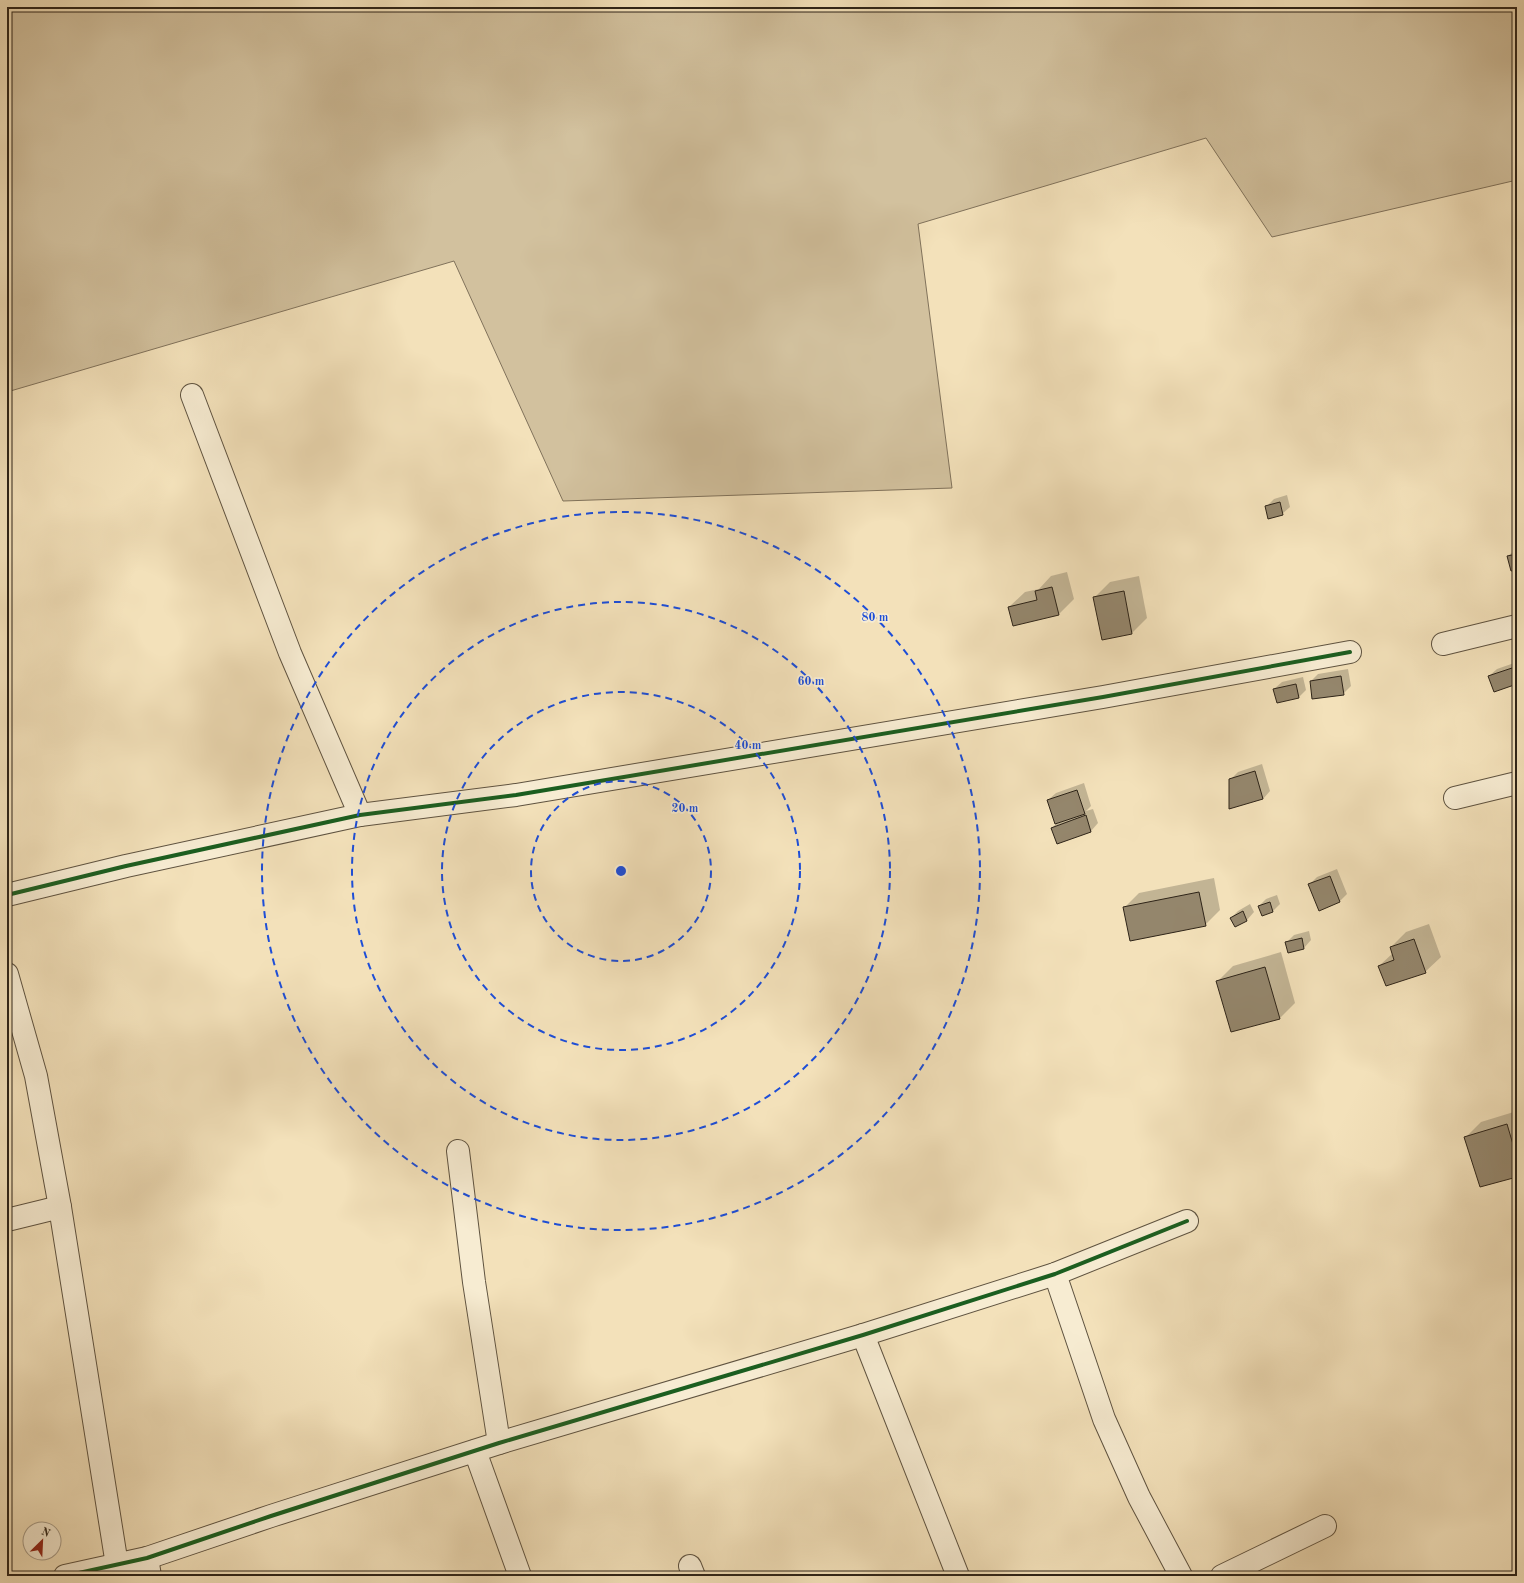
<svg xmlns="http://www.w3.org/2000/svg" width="1524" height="1583" viewBox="0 0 1524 1583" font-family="'Old Standard TT',serif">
  <rect width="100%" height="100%" fill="#f3e1ba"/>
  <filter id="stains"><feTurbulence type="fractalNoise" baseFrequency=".005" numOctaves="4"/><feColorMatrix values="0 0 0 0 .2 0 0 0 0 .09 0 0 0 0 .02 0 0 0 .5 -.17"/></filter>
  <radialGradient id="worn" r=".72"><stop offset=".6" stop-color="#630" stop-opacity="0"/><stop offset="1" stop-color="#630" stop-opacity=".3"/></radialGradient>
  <!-- green -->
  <polygon fill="#d2c19e" stroke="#80725b" points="7,7 1517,7 1517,180 1272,237 1206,138 918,224 952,488 563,501 454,261 7,392"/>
  <!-- shadow -->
  <g fill="#0003">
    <polygon points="1287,495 1290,507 1282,514 1267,506 1274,499"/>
    <polygon points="1516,549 1517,549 1517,569 1508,556"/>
    <polygon points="1067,572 1074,599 1059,614 1009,607 1025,592 1039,589 1051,576"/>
    <polygon points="1139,576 1147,618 1132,633 1103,639 1095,597 1110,582"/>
    <polygon points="1517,662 1517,683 1489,676 1497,669"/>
    <polygon points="1348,669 1351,686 1343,694 1311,681 1318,674"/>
    <polygon points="1303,677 1306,690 1299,697 1274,689 1282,682"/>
    <polygon points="1262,764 1270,791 1263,799 1230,780 1238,772"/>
    <polygon points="1084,783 1091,806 1086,811 1093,809 1098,823 1091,831 1057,843 1052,828 1059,821 1048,800 1056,793"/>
    <polygon points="1337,869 1347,894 1340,901 1310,884 1317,877"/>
    <polygon points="1214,878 1220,910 1205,925 1124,908 1139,893"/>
    <polygon points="1277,895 1280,904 1273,911 1259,906 1266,899"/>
    <polygon points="1250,904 1254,912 1247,920 1235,926 1231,918 1238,911"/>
    <polygon points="1429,924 1441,957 1425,972 1379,966 1393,953 1391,947 1406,932"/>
    <polygon points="1309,931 1311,940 1304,948 1287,942 1294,935"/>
    <polygon points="1281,952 1295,1003 1280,1018 1218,981 1233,966"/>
    <polygon points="1517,1111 1517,1176 1466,1137 1481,1122"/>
  </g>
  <!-- building -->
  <g fill="#94866c" stroke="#2e2418">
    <polygon points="1280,502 1283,515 1268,519 1265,506"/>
    <polygon points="1517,554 1517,570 1511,571 1507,556"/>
    <polygon points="1052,587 1059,615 1013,626 1008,607 1037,600 1035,591"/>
    <polygon points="1124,591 1132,634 1102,640 1093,597"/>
    <polygon points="1515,667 1517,673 1517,684 1494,692 1488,676"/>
    <polygon points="1341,676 1344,695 1312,699 1310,681"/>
    <polygon points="1296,684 1299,698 1277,703 1273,689"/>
    <polygon points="1255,771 1263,799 1229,809 1229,779"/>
    <polygon points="1077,790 1085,814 1055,824 1047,800"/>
    <polygon points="1086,815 1091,832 1057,844 1051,828"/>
    <polygon points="1330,876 1340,902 1319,911 1308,884"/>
    <polygon points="1199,892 1206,926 1130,941 1123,907"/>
    <polygon points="1270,902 1273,912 1262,916 1258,906"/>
    <polygon points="1243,911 1247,921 1235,927 1230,918"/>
    <polygon points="1302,938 1304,949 1288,953 1285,942"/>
    <polygon points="1414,939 1426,973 1386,986 1378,966 1394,960 1390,947"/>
    <polygon points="1265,967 1280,1019 1231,1032 1216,981"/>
    <polygon points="1507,1124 1517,1158 1517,1177 1480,1187 1464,1137"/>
  </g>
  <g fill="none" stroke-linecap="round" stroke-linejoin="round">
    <!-- minor casing -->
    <g stroke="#5f5340" stroke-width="24">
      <g id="minor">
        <polyline points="192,395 290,653 360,815"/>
        <polyline points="1443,644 1517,626"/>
        <polyline points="1455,798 1517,783"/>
        <polyline points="7,895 126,866 360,815 516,795 1103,697 1350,652"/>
        <polyline points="7,974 36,1076 60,1207 117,1565"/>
        <polyline points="458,1151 474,1282 499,1443"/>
        <polyline points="7,1220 60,1207"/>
        <polyline points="1055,1274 1104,1419 1139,1497 1181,1576"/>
        <polyline points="863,1335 958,1576"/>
        <polyline points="475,1451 520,1576"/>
        <polyline points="147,1558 150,1576"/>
        <polyline points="690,1566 694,1576"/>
        <polyline points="65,1576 147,1558 271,1516 499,1443 863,1335 1055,1274 1187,1221"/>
        <polyline points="1222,1576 1325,1526"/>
      </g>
    </g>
    <!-- minor -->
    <use href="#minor" stroke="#f7ecd2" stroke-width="22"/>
    <!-- cycleway casing -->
    <g stroke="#f7ecd2" stroke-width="6">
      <g id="cycleway">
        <polyline points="7,895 126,866 360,815 516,795 1103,697 1350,652"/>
        <polyline points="65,1576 147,1558 271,1516 499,1443 863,1335 1055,1274 1187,1221"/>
      </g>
    </g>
    <!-- cycleway -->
    <use href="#cycleway" stroke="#1b5e20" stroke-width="4"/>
  </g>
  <!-- distance rings -->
  <g fill="none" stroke="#1d4ed8" stroke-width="2" stroke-dasharray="7 5">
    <circle cx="621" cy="871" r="90"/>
    <circle cx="621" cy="871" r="179"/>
    <circle cx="621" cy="871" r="269"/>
    <circle cx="621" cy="871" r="359"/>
  </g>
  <circle cx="621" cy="871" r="6" fill="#1d4ed8" stroke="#f7ecd2" stroke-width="2"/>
  <g font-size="12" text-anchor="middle" font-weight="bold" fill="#1d4ed8" stroke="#f7ecd2" stroke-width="3.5" stroke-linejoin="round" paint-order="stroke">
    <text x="875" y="621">80 m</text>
    <text x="811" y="685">60 m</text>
    <text x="748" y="749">40 m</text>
    <text x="685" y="812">20 m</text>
  </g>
  <!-- margin -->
  <rect width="1524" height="1583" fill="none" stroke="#f3e1ba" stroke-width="24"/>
  <rect x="8" y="8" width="1508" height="1567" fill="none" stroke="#2e2418" stroke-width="2"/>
  <rect x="12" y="12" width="1500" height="1559" fill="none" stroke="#2e2418"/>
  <!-- north arrow -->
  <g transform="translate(42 1541) rotate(24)"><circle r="19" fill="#f7ecd2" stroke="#a79c88"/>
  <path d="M0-3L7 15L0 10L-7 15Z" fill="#8f2418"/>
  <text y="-6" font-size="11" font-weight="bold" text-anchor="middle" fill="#2e2418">N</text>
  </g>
  <rect width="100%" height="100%" filter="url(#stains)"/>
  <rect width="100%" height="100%" fill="url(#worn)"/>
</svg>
